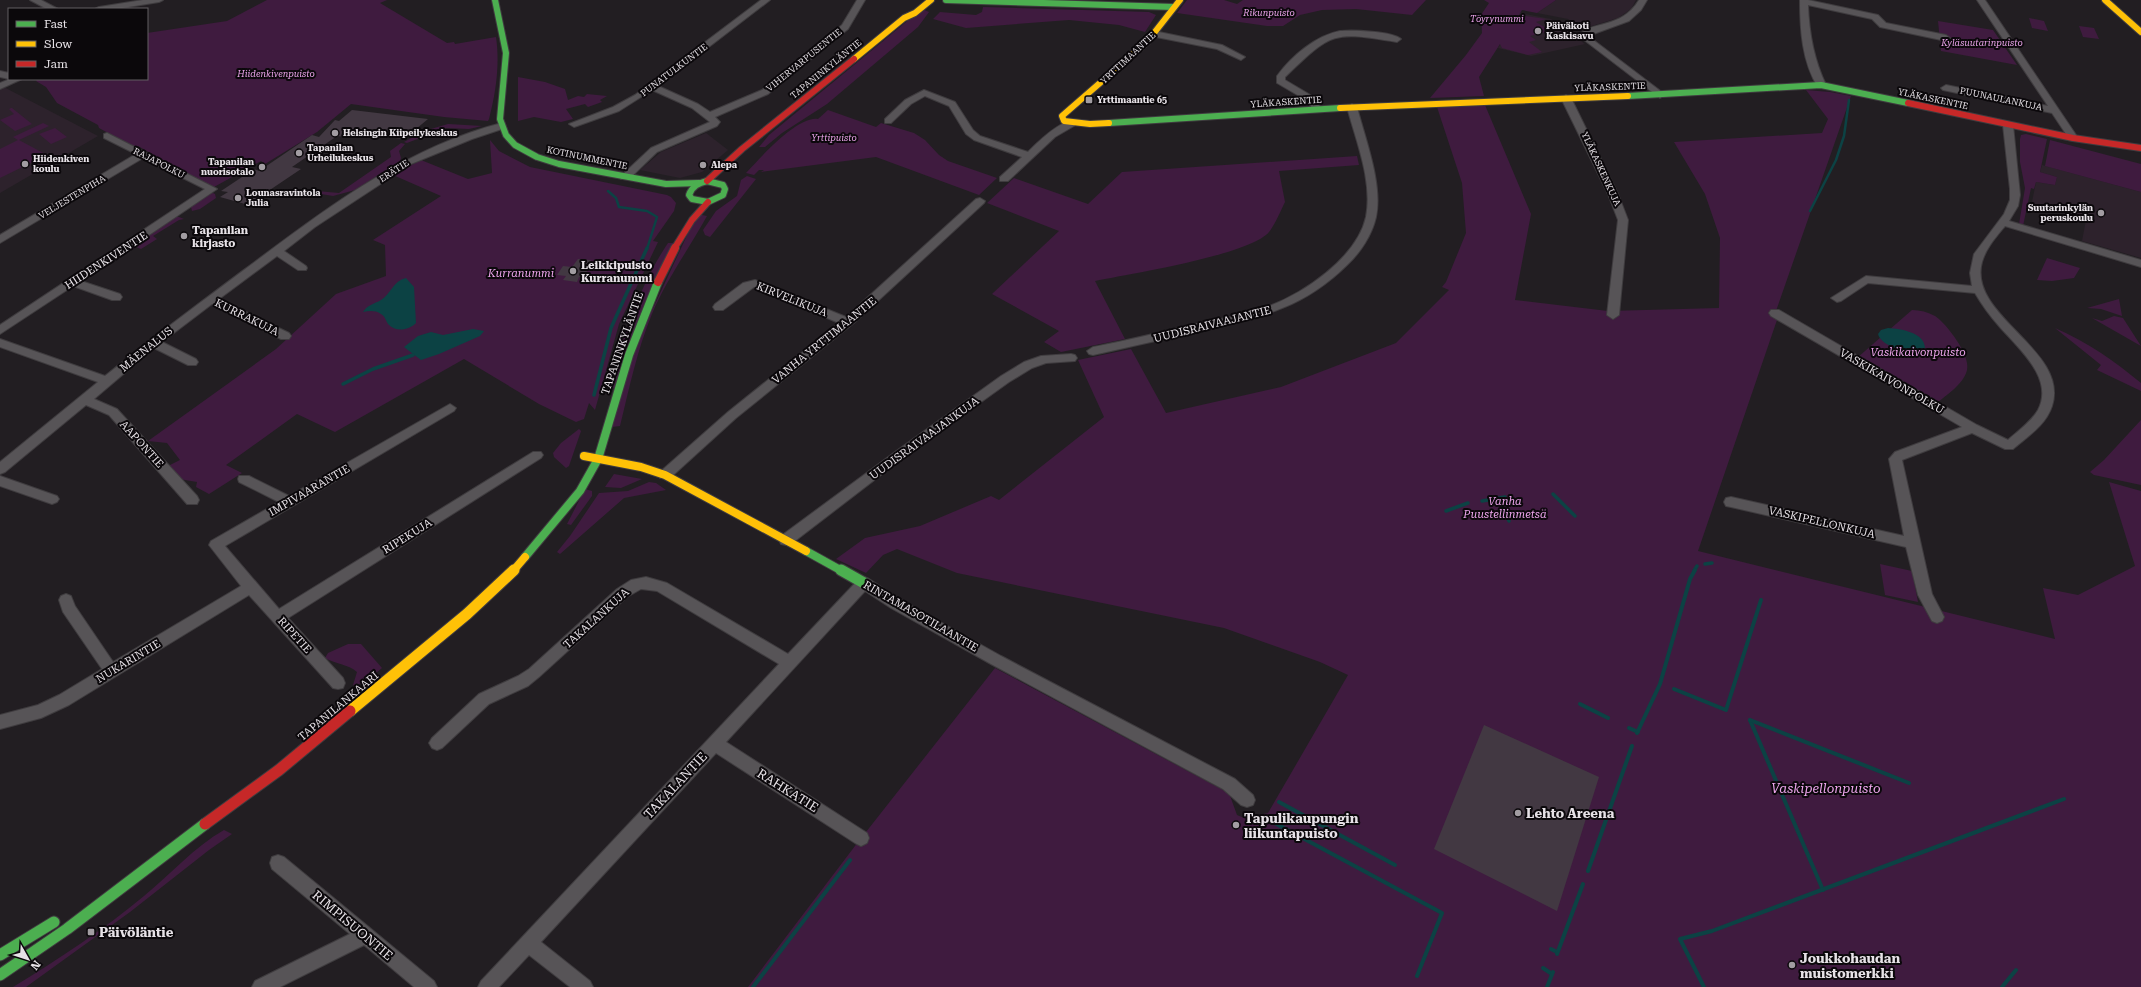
<svg xmlns="http://www.w3.org/2000/svg" width="2141" height="987" viewBox="0 0 2141 987" font-family="'Roboto Serif',serif">
  <rect width="100%" height="100%" fill="#221e22"/>
  <!-- built -->
  <g fill="#2d222c">
    <polygon points="1556,0 1636,0 1631,9 1618,18 1582,29 1568,19 1537,13"/>
    <polygon points="1520,13 1551,19 1585,44 1531,56 1498,48"/>
    <polygon points="0,85 19,95 98,136 0,193"/>
    <polygon points="706,133 728,150 702,172 680,178 640,170 661,152"/>
    <polygon points="2042,165 2141,192 2141,258 2082,241 2086,220 2036,205 2032,202 2036,182 2055,185 2057,177 2040,172"/>
  </g>
  <!-- green -->
  <g fill="#3f1b3f">
    <path d="M267,0h120l-7,3 67,40 7,-1 1,2 41,-7c4,27 0,55 -7,82l-1,2 -44,-4 -93,-13 -34,28 -52,32 -4,-3 -47,26 -64,-32 2,-1 -14,-8 -4,1 -35,-19 -1,-3 -41,-22 -11,-16 -10,-6 2,-2h109v-46l80,-12z"/>
    <polygon points="1187,0 1224,0 1237,4 1243,0 1426,0 1412,15 1356,9 1322,10 1300,15 1283,26 1267,26 1177,13"/>
    <polygon points="1484,0 1556,0 1537,13 1522,10 1519,15 1546,19 1536,22 1547,29 1543,30 1545,32 1530,36 1536,40 1529,42 1542,52 1528,55 1502,48 1500,44 1479,77 1484,96 1430,98 1466,55 1482,33 1481,15 1489,3"/>
    <polygon points="983,7 1149,12 1156,15 1145,32 1119,25 1069,20 966,28 933,19 940,12 976,15 982,12"/>
    <polygon points="922,9 929,12 918,27 827,104 782,133 765,147 759,147 769,135"/>
    <polygon points="2029,18 2044,21 2048,31 2032,28"/>
    <polygon points="1938,21 1993,30 2017,65 1941,51"/>
    <polygon points="2079,26 2094,28 2099,39 2083,37"/>
    <polygon points="518,77 545,82 565,89 568,100 578,96 584,97 587,94 607,96 600,100 602,102 588,107 585,104 566,109 573,119 561,122 534,117 518,121"/>
    <polygon points="1806,90 1830,92 1851,96 1776,311 1778,317 1698,551 2055,639 2043,588 2078,595 2135,566 2109,482 2141,491 2141,987 748,987 855,846 995,668 1225,791 1229,793 1237,815 1244,818 1268,813 1348,675 1320,662 1224,628 957,573 897,549 883,555 866,573 836,559 865,538 920,526 991,496 999,500 1104,417 1078,360 1131,349 1166,413 1281,387 1396,343 1449,290 1442,287 1446,282 1466,233 1462,183 1437,107 1485,105 1531,214 1515,300 1608,311 1719,308 1720,238 1705,194 1674,142 1822,133 1828,119"/>
    <polygon points="11,108 12,108 32,124 15,131 0,120 14,114 9,109"/>
    <path d="M828,110l48,17 5,-4 33,10 11,7 14,15 9,6 49,17 -18,17 -103,-38 -115,15 3,-2h-5l-5,5 -8,-2c14,-15 51,-57 72,-54z"/>
    <polygon points="43,123 49,126 19,140 47,155 0,178 0,149 18,140 13,137"/>
    <polygon points="448,124 482,126 469,129 446,128 407,143 404,142 424,131"/>
    <polygon points="55,128 67,137 51,144 39,134"/>
    <polygon points="2026,134 2047,139 2040,172 2057,177 2055,185 2036,182 2034,189 2031,188 2023,226 2019,224 2025,188 2020,162 2020,139 2021,135"/>
    <polygon points="490,140 499,151 530,167 667,195 671,197 676,203 674,211 653,241 658,242 619,324 595,410 589,403 584,419 576,422 539,404 464,359 335,432 297,414 226,465 242,473 209,494 196,487 197,482 179,479 168,466 180,460 167,443 148,441 276,349 336,294 386,276 385,245 373,240 441,196 393,175 421,160 468,179 492,173"/>
    <polygon points="2050,140 2141,164 2141,192 2045,166"/>
    <polygon points="401,143 405,144 399,151 401,158 400,161 355,190 333,196 315,193 317,191 339,193 391,157 390,151"/>
    <path d="M1357,156l2,9 -80,6 6,31c-5,10 -9,21 -16,30 -19,23 -140,42 -174,49l30,58 -64,13 -17,-10 15,-11 -67,-37 67,-63 -72,-28 27,-25 74,26 34,-32z"/>
    <polygon points="747,176 756,179 710,237 705,235 703,230 716,211 737,196 741,180"/>
    <polygon points="211,192 215,194 216,198 200,209 192,211 191,207"/>
    <path d="M697,214l10,2c-18,33 -41,64 -55,98 -15,36 -23,75 -32,112l-8,1 24,-82z"/>
    <polygon points="174,217 179,217 184,219 179,220 153,236 157,239 141,249 136,247 132,250 124,250"/>
    <path d="M668,243h5l-57,145 -8,1c14,-50 31,-103 60,-146z"/>
    <polygon points="2047,258 2080,268 2074,278 2052,281 2037,280"/>
    <polygon points="2119,299 2122,316 2101,309 2087,308"/>
    <path d="M1912,310c8,0 16,2 23,6 12,8 36,40 32,54 -3,14 -21,25 -31,34l-79,-46z"/>
    <polygon points="2114,316 2123,318 2141,346 2092,318 2102,321"/>
    <path d="M2055,328c34,15 58,32 86,55v8l-44,-21 4,-5z"/>
    <polygon points="2141,420 2141,485 2094,475 2090,472 2104,460"/>
    <polygon points="579,429 581,431 569,466 566,468 554,457 553,453 561,443"/>
    <polygon points="614,474 642,479 621,488 605,487"/>
    <polygon points="649,482 656,483 666,490 624,498 560,554 557,552 570,536 599,493 628,491"/>
    <polygon points="585,489 592,491 592,496 571,525 567,524"/>
    <polygon points="1880,564 1912,571 1918,602 1885,595"/>
    <path d="M348,644h13l21,24 -16,13 -11,5 -2,-1 4,-13c-9,-8 -22,-8 -32,-14l3,-5z"/>
    <path d="M224,830l8,4 -23,16 -79,62 -104,75h-13c46,-28 90,-57 131,-91 27,-22 50,-49 80,-66z"/>
  </g>
  <!-- water -->
  <g fill="#0c4244">
    <path d="M406,278l8,9 2,36c-7,7 -20,10 -28,1 -2,-3 -3,-8 -7,-10 -6,-4 -12,-3 -18,-2 4,-7 11,-8 18,-12 10,-6 12,-19 25,-22z"/>
    <path d="M1888,328c13,1 36,4 37,20 -13,7 -43,0 -47,-14l3,-4z"/>
    <polygon points="473,329 484,331 480,336 439,354 421,360 404,347 418,336 431,332 443,335"/>
  </g>
  <g fill="none" stroke-linecap="round" stroke-linejoin="round">
    <!-- stream-far2 -->
    <g stroke="#0c4244" stroke-width="2.5">
      <polyline points="608,191 616,198 619,207 647,211 657,217 647,249"/>
      <polyline points="1810,211 1836,160 1844,136 1849,100"/>
    </g>
    <!-- stream-far1 -->
    <g stroke="#0c4244" stroke-width="3.5">
      <polyline points="343,384 373,369 413,355"/>
      <polyline points="594,395 611,328 647,248"/>
      <polyline points="1553,494 1575,516"/>
      <polyline points="1482,501 1505,497"/>
      <polyline points="1500,504 1509,521"/>
      <polyline points="1446,511 1468,503"/>
      <polyline points="1705,564 1712,563"/>
      <polyline points="1694,571 1697,566"/>
    </g>
    <!-- stream -->
    <g stroke="#0c4244" stroke-width="4">
      <polyline points="1674,689 1726,710 1761,600"/>
      <polyline points="1580,704 1608,718"/>
      <polyline points="1750,720 1823,890"/>
      <polyline points="1750,720 1909,783"/>
      <polyline points="1629,728 1638,732"/>
      <polyline points="1637,733 1660,684 1690,579 1695,570"/>
      <polyline points="1279,802 1395,865"/>
      <polyline points="1269,820 1442,913 1417,976"/>
      <polyline points="1588,871 1632,746"/>
      <polyline points="1551,949 1557,952"/>
      <polyline points="1557,954 1583,884"/>
      <polyline points="1543,968 1552,974"/>
      <polyline points="753,987 850,860"/>
      <polyline points="1547,987 1553,972"/>
      <polyline points="1704,987 1680,939 1712,931 2064,799"/>
      <polyline points="2002,987 2016,970"/>
    </g>
  </g>
  <!-- building -->
  <g fill="#423842">
    <polygon points="352,110 428,119 404,139 349,133 345,137 337,136 292,167 301,169 255,200 245,204 220,197 228,192 221,191 254,169 259,171 312,135 319,137 335,120 339,121"/>
    <polygon points="578,259 591,260 587,267 590,267 583,278 579,277 577,282 563,280 566,276 557,275 563,266 572,267"/>
    <polygon points="1484,725 1599,777 1557,911 1434,849"/>
  </g>
  <g fill="none" stroke-linecap="round" stroke-linejoin="round">
    <!-- street casing -->
    <g stroke="#3f3c3f" stroke-width="2">
      <g id="street">
        <polygon points="30,0 41,0 58,9 47,9"/>
        <polygon points="143,0 163,0 159,2 116,9 95,9 99,7"/>
        <polygon points="761,0 770,0 658,86 698,104 710,112 762,90 842,25 857,0 865,0 848,29 768,94 715,117 720,122 717,126 657,152 629,179 621,179 620,177 651,148 710,122 692,108 652,90 619,111 577,126 574,127 569,124 613,107 635,95"/>
        <path d="M1639,0h8l-6,10 -12,11 -41,15 75,57 2,2 -5,3 -81,-62c11,-16 42,-6 60,-36z"/>
        <path d="M1800,0h8l70,15 8,8 60,12 4,3 -4,3 -66,-14 -8,-8 -64,-14c1,28 6,55 18,80l-5,3 -3,-1c-16,-25 -18,-58 -18,-87z"/>
        <polygon points="1977,0 1985,0 2078,138 2076,140 2070,140 2052,113 1943,90 1941,88 1946,85 2048,106"/>
        <polygon points="1154,31 1222,45 1245,57 1241,60 1217,49 1151,36 1151,32"/>
        <path d="M1340,31c13,-1 52,0 61,8l-4,3c-65,-11 -65,-10 -112,35v3l27,16 11,14 -2,2h-6l-9,-12 -29,-17v-7c15,-20 38,-40 63,-45z"/>
        <polygon points="0,71 9,73 9,79 0,77"/>
        <polygon points="10,79 22,79 0,89 0,83"/>
        <path d="M924,90l31,12 18,28 7,6 48,16c9,-9 35,-35 49,-31l2,2 -24,14 -47,44h-8v-4l22,-20 -48,-17 -8,-6 -17,-28 -24,-10 -14,8 -20,19h-6v-4l20,-19z"/>
        <polygon points="1566,95 1571,98 1618,194 1628,220 1619,315 1613,319 1607,315 1618,220 1608,194 1561,98"/>
        <path d="M1352,104l5,3c8,32 26,77 19,110 -4,18 -16,36 -29,48 -49,48 -94,53 -156,68 -33,7 -65,15 -98,22l-4,-1 -2,-3 6,-4c32,-6 63,-14 94,-21 26,-6 52,-9 77,-18 38,-13 93,-50 102,-91 7,-36 -10,-76 -19,-110z"/>
        <path d="M2008,122l5,3 7,70 -2,11 -9,15 132,39v7l-136,-41c-9,11 -19,22 -23,36 -15,54 88,88 70,144 -6,19 -25,31 -39,43h-8l-33,-16 -70,27 30,134 12,23 -2,4 -5,2 -5,-2 -14,-26 -12,-48 -175,-40 -5,-1 -2,-4 2,-4 5,-1 173,39 -15,-77 6,-7 67,-25 -191,-111 -2,-3 2,-3h8l198,115 31,15c10,-9 23,-18 30,-30 17,-32 -21,-63 -39,-84 -9,-10 -17,-21 -24,-33l-107,-10 -27,18 -4,1 -6,-4 35,-22 106,10 -2,-13 4,-19 30,-40 6,-14v-11l-7,-64z"/>
        <path d="M502,123l3,1v4l-33,11 -61,25 -96,63 -31,24 22,15 1,2 -1,2h-8l-21,-14 -58,43 70,34 2,3 -2,3h-8l-69,-35 -50,38 34,17 2,3 -2,3h-8l-34,-17 -60,51 23,10 80,87 2,4 -2,4h-10l-78,-89 -23,-10 -81,67 -5,2v-12l98,-80 -98,-35v-8l105,37c50,-40 100,-77 151,-115 75,-56 154,-115 246,-138z"/>
        <polygon points="107,133 217,189 81,281 120,294 122,297 120,300 112,300 73,286 0,334 0,325 205,189 143,158 0,243 0,235 136,154 104,138 104,134"/>
        <polygon points="980,198 985,201 984,203 855,322 736,418 670,478 660,478 659,475 660,472 728,412 839,323 754,287 723,310 715,310 713,307 715,304 743,283 755,280 846,317 976,199"/>
        <polygon points="1071,354 1075,355 1077,358 1075,361 1046,363 1032,368 1009,382 903,458 791,544 786,545 781,544 779,540 781,536 895,452 1001,376 1024,362 1041,356"/>
        <polygon points="450,404 456,408 454,411 225,546 279,609 533,452 541,452 543,455 541,458 288,618 343,678 345,683 343,688 338,689 333,688 249,595 69,705 41,718 0,729 0,715 38,705 59,695 102,669 63,612 59,600 61,596 66,594 71,596 75,606 113,662 241,586 209,545 211,541 279,502 239,482 238,479 239,476 249,476 289,496"/>
        <polygon points="0,476 57,496 59,499 57,502 52,504 0,486"/>
        <polygon points="646,577 667,583 788,654 859,579 864,577 869,579 901,600 1001,656 1235,779 1253,795 1255,800 1253,805 1247,807 1241,805 1223,789 991,664 891,608 865,591 726,742 867,833 869,838 867,843 861,846 855,843 716,753 541,942 590,981 593,987 570,987 529,955 499,987 478,987 481,981 779,664 657,591 641,589 627,597 539,677 528,686 489,704 442,748 437,750 432,748 429,743 432,738 479,694 518,676 529,669 617,589 631,580"/>
        <polygon points="278,855 284,857 434,981 437,987 414,987 364,945 280,987 252,987 255,981 350,934 272,869 270,863 272,857"/>
      </g>
    </g>
    <!-- fast-far2 casing -->
    <g stroke="#3f3c3f" stroke-width="8">
      <g id="fast-far2">
        <polyline points="495,0 506,53 500,119 506,135 515,145 537,157 559,164 666,184 699,183"/>
        <polyline points="946,0 1174,7"/>
        <polyline points="1628,96 1821,85 1908,103"/>
        <polyline points="1109,123 1340,108"/>
        <path d="M707,181l16,4 2,4 -2,6 -15,7 -16,-3 -3,-4c3,-9 10,-12 18,-14z"/>
      </g>
    </g>
    <!-- fast-far1 casing -->
    <g stroke="#3f3c3f" stroke-width="10">
      <g id="fast-far1">
        <polyline points="806,551 842,571"/>
        <polyline points="525,557 580,491 598,459 629,355 658,282"/>
      </g>
    </g>
    <!-- fast casing -->
    <g stroke="#3f3c3f" stroke-width="13">
      <g id="fast">
        <polyline points="841,570 864,583"/>
        <polyline points="0,955 54,922"/>
        <polyline points="0,975 67,929 205,824"/>
      </g>
    </g>
    <!-- slow-far2 casing -->
    <g stroke="#3f3c3f" stroke-width="8">
      <g id="slow-far2">
        <polyline points="2105,0 2141,32"/>
        <polyline points="854,59 904,18 915,13 931,0"/>
        <polyline points="1340,108 1628,96"/>
        <polyline points="1109,123 1090,124 1064,121 1062,116 1147,42 1180,0"/>
      </g>
    </g>
    <!-- slow-far1 casing -->
    <g stroke="#3f3c3f" stroke-width="10">
      <g id="slow-far1">
        <polyline points="584,456 641,467 665,475 806,551"/>
        <polyline points="513,571 525,557"/>
      </g>
    </g>
    <!-- slow casing -->
    <g stroke="#3f3c3f" stroke-width="13">
      <polyline id="slow" points="350,711 467,614 514,570"/>
    </g>
    <!-- jam-far2 casing -->
    <g stroke="#3f3c3f" stroke-width="8">
      <g id="jam-far2">
        <polyline points="1908,103 2073,138 2141,148"/>
        <polyline points="707,181 742,149 854,59"/>
        <polyline points="674,249 692,220 708,202"/>
      </g>
    </g>
    <!-- jam-far1 casing -->
    <g stroke="#3f3c3f" stroke-width="10">
      <polyline id="jam-far1" points="658,282 675,248"/>
    </g>
    <!-- jam casing -->
    <g stroke="#3f3c3f" stroke-width="13">
      <polyline id="jam" points="205,824 279,770 350,711"/>
    </g>
    <!-- street -->
    <use href="#street" fill="#575457" fill-rule="evenodd"/>
    <!-- fast-far2 -->
    <use href="#fast-far2" stroke="#4caf50" stroke-width="6"/>
    <!-- fast-far1 -->
    <use href="#fast-far1" stroke="#4caf50" stroke-width="8"/>
    <!-- fast -->
    <use href="#fast" stroke="#4caf50" stroke-width="11"/>
    <!-- slow-far2 -->
    <use href="#slow-far2" stroke="#ffc107" stroke-width="6"/>
    <!-- slow-far1 -->
    <use href="#slow-far1" stroke="#ffc107" stroke-width="8"/>
    <!-- slow -->
    <use href="#slow" stroke="#ffc107" stroke-width="11"/>
    <!-- jam-far2 -->
    <use href="#jam-far2" stroke="#c62828" stroke-width="6"/>
    <!-- jam-far1 -->
    <use href="#jam-far1" stroke="#c62828" stroke-width="8"/>
    <!-- jam -->
    <use href="#jam" stroke="#c62828" stroke-width="11"/>
  </g>
  <!-- markers -->
  <g fill="#a29da2" stroke="#0b080b" stroke-width="1.5">
    <circle cx="1538" cy="31" r="4"/>
    <rect x="1085" y="96" width="8" height="8" rx="2"/>
    <circle cx="335" cy="133" r="4"/>
    <circle cx="299" cy="153" r="4"/>
    <circle cx="25" cy="164" r="4"/>
    <circle cx="703" cy="165" r="4"/>
    <circle cx="262" cy="167" r="4"/>
    <circle cx="238" cy="198" r="4"/>
    <circle cx="2101" cy="213" r="4"/>
    <circle cx="184" cy="236" r="4"/>
    <circle cx="573" cy="271" r="4"/>
    <circle cx="1518" cy="813" r="4"/>
    <circle cx="1236" cy="825" r="4"/>
    <rect x="87" y="928" width="8" height="8" rx="2"/>
    <circle cx="1792" cy="965" r="4"/>
  </g>
  <g text-anchor="middle" stroke-width="4" stroke-linejoin="round" paint-order="stroke">
    <!-- far-park labels -->
    <g font-size="9" font-style="italic" fill="#eda5ec" stroke="#0b080b">
      <text x="1269" y="16">Rikunpuisto</text>
      <text x="1497" y="22">Töyrynummi</text>
      <text x="1982" y="46">Kyläsuutarinpuisto</text>
      <text x="276" y="77">Hiidenkivenpuisto</text>
      <text x="834" y="141">Yrttipuisto</text>
    </g>
    <!-- far-poi labels -->
    <g font-size="9" font-weight="bold" fill="#e7e2e7" stroke="#0b080b" text-anchor="start">
      <text x="1546" y="29">Päiväkoti<tspan x="1546" dy="10">Kaskisavu</tspan></text>
      <text x="1097" y="103">Yrttimaantie 65</text>
      <text x="343" y="136">Helsingin Kiipeilykeskus</text>
      <text x="307" y="151">Tapanilan<tspan x="307" dy="10">Urheilukeskus</tspan></text>
      <text x="33" y="162">Hiidenkiven<tspan x="33" dy="10">koulu</tspan></text>
      <text x="254" y="165" text-anchor="end">Tapanilan<tspan x="254" dy="10">nuorisotalo</tspan></text>
      <text x="711" y="168">Alepa</text>
      <text x="246" y="196">Lounasravintola<tspan x="246" dy="10">Julia</tspan></text>
      <text x="2093" y="211" text-anchor="end">Suutarinkylän<tspan x="2093" dy="10">peruskoulu</tspan></text>
    </g>
    <!-- far-street labels -->
    <g font-size="9" fill="#e7e2e7" stroke="#0b080b">
      <text transform="translate(1128 58) rotate(-43)" y="3">YRTTIMAANTIE</text>
      <text transform="translate(804 60) rotate(-39)" y="3">VIHERVARPUSENTIE</text>
      <text transform="translate(826 69) rotate(-39)" y="3">TAPANINKYLÄNTIE</text>
      <text transform="translate(674 70) rotate(-37)" y="3">PUNATULKUNTIE</text>
      <text transform="translate(1610 87) rotate(-2)" y="3">YLÄKASKENTIE</text>
      <text transform="translate(1933 99) rotate(12)" y="3">YLÄKASKENTIE</text>
      <text transform="translate(2001 99) rotate(12)" y="3">PUUNAULANKUJA</text>
      <text transform="translate(1286 102) rotate(-4)" y="3">YLÄKASKENTIE</text>
      <text transform="translate(587 158) rotate(12)" y="3">KOTINUMMENTIE</text>
      <text transform="translate(159 163) rotate(27)" y="3">RAJAPOLKU</text>
      <text transform="translate(1601 169) rotate(65)" y="3">YLÄKASKENKUJA</text>
      <text transform="translate(394 171) rotate(-33)" y="3">ERÄTIE</text>
      <text transform="translate(72 197) rotate(-31)" y="3">VELJESTENPIHA</text>
    </g>
    <!-- poi labels -->
    <g font-size="11" font-weight="bold" fill="#e7e2e7" stroke="#0b080b" text-anchor="start">
      <text x="192" y="234">Tapanilan<tspan x="192" dy="13">kirjasto</tspan></text>
      <text x="581" y="269">Leikkipuisto<tspan x="581" dy="13">Kurranummi</tspan></text>
    </g>
    <!-- street labels -->
    <g font-size="11" fill="#e7e2e7" stroke="#0b080b">
      <text transform="translate(106 260) rotate(-33)" y="4">HIIDENKIVENTIE</text>
      <text transform="translate(792 299) rotate(22)" y="4">KIRVELIKUJA</text>
      <text transform="translate(247 317) rotate(26)" y="4">KURRAKUJA</text>
      <text transform="translate(1212 324) rotate(-14)" y="4">UUDISRAIVAAJANTIE</text>
      <text transform="translate(824 340) rotate(-39)" y="4">VANHA YRTTIMAANTIE</text>
      <text transform="translate(622 343) rotate(-71)" y="4">TAPANINKYLÄNTIE</text>
      <text transform="translate(146 349) rotate(-39)" y="4">MÄENALUS</text>
      <text transform="translate(1892 381) rotate(30)" y="4">VASKIKAIVONPOLKU</text>
      <text transform="translate(924 438) rotate(-36)" y="4">UUDISRAIVAAJANKUJA</text>
      <text transform="translate(142 444) rotate(48)" y="4">AAPONTIE</text>
      <text transform="translate(309 490) rotate(-30)" y="4">IMPIVAARANTIE</text>
      <text transform="translate(1822 522) rotate(13)" y="4">VASKIPELLONKUJA</text>
      <text transform="translate(407 536) rotate(-32)" y="4">RIPEKUJA</text>
      <text transform="translate(921 616) rotate(30)" y="4">RINTAMASOTILAANTIE</text>
      <text transform="translate(596 618) rotate(-42)" y="4">TAKALANKUJA</text>
      <text transform="translate(295 635) rotate(48)" y="4">RIPETIE</text>
      <text transform="translate(128 661) rotate(-31)" y="4">NUKARINTIE</text>
      <text transform="translate(338 706) rotate(-40)" y="4">TAPANILANKAARI</text>
    </g>
    <!-- park labels -->
    <g font-size="11" font-style="italic" fill="#eda5ec" stroke="#0b080b">
      <text x="521" y="277">Kurranummi</text>
      <text x="1918" y="356">Vaskikaivonpuisto</text>
      <text x="1505" y="505">Vanha<tspan x="1505" dy="13">Puustellinmetsä</tspan></text>
    </g>
    <!-- near-street labels -->
    <g font-size="13" fill="#e7e2e7" stroke="#0b080b">
      <text transform="translate(675 785) rotate(-47)" y="5">TAKALANTIE</text>
      <text transform="translate(788 790) rotate(32)" y="5">RAHKATIE</text>
      <text transform="translate(353 925) rotate(40)" y="5">RIMPISUONTIE</text>
    </g>
    <!-- near-park labels -->
    <g font-size="13" font-style="italic" fill="#eda5ec" stroke="#0b080b">
      <text x="1826" y="793">Vaskipellonpuisto</text>
    </g>
    <!-- near-poi labels -->
    <g font-size="13" font-weight="bold" fill="#e7e2e7" stroke="#0b080b" text-anchor="start">
      <text x="1526" y="818">Lehto Areena</text>
      <text x="1244" y="823">Tapulikaupungin<tspan x="1244" dy="15">liikuntapuisto</tspan></text>
      <text x="99" y="937">Päivöläntie</text>
      <text x="1800" y="963">Joukkohaudan<tspan x="1800" dy="15">muistomerkki</tspan></text>
    </g>
  </g>
  <!-- legend -->
  <rect x="8" y="8" width="140" height="72" fill="#0b080b" stroke="#635f63"/>
  <rect x="16" y="21" width="20" height="6" fill="#4caf50" stroke="#635f63"/>
  <text x="44" y="28" font-size="12" fill="#e7e2e7">Fast</text>
  <rect x="16" y="41" width="20" height="6" fill="#ffc107" stroke="#635f63"/>
  <text x="44" y="48" font-size="12" fill="#e7e2e7">Slow</text>
  <rect x="16" y="61" width="20" height="6" fill="#c62828" stroke="#635f63"/>
  <text x="44" y="68" font-size="12" fill="#e7e2e7">Jam</text>
  <!-- north arrow -->
  <g transform="translate(28 959) rotate(129)" stroke="#0b080b" stroke-width="3" paint-order="stroke">
  <path d="M0-3L7 15L0 10L-7 15Z" fill="#e7e2e7"/>
  <text y="-6" font-size="11" font-weight="bold" text-anchor="middle" fill="#e7e2e7">N</text>
  </g>
</svg>
